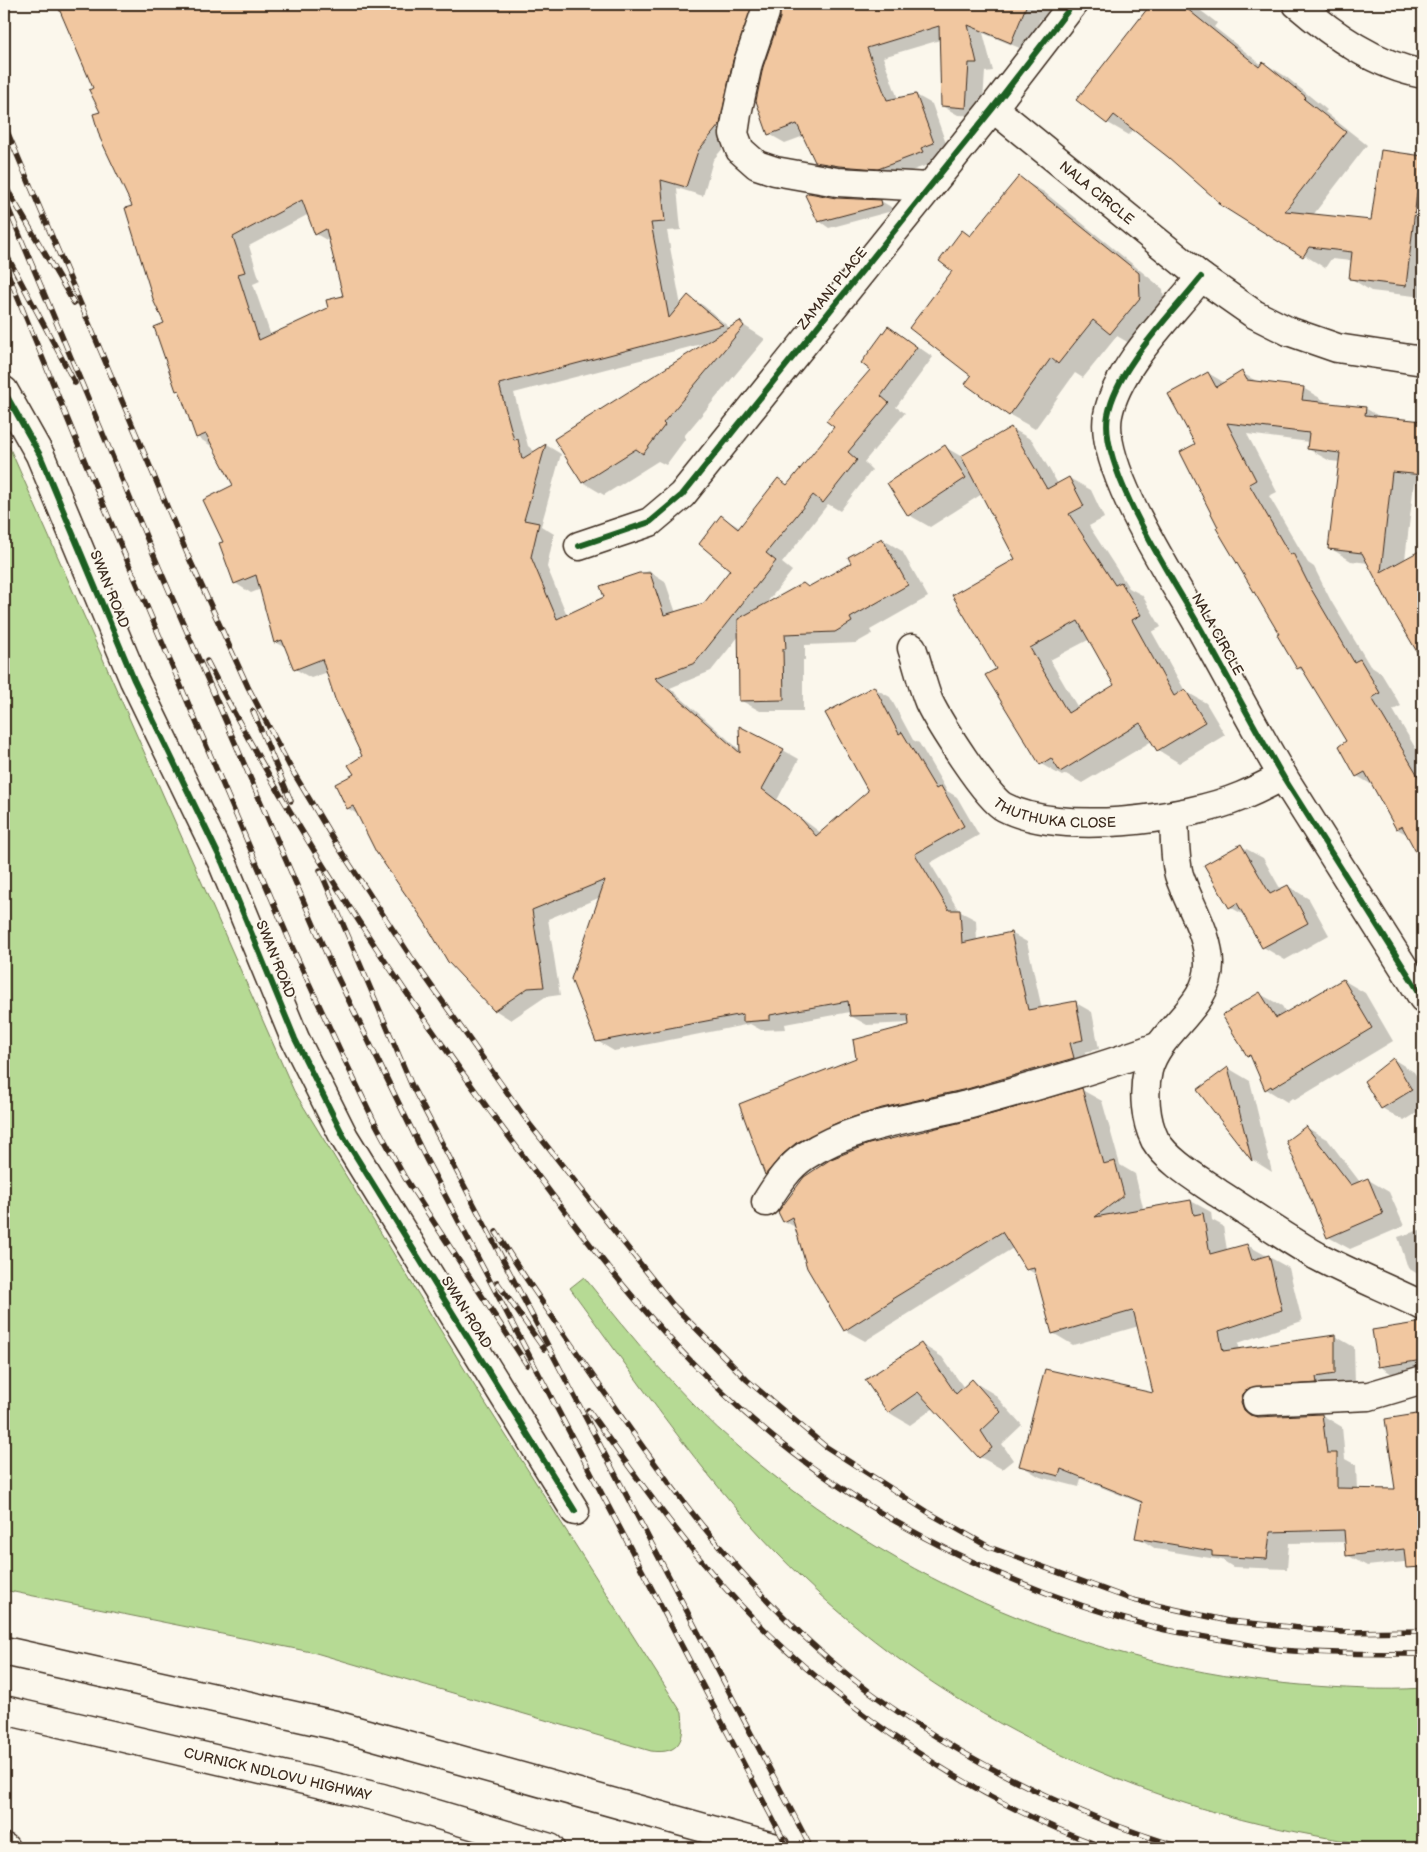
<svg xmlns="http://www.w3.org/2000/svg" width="1427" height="1852" viewBox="0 0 1427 1852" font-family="'Balsamiq Sans',sans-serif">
  <rect width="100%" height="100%" fill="#fbf7ec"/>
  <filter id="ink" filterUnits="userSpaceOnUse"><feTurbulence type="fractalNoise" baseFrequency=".02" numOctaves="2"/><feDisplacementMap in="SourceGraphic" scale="10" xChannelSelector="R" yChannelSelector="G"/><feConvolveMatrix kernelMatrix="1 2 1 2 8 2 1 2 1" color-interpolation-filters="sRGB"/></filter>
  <g filter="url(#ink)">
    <!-- green -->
    <g fill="#b6da94" stroke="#788259">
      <path d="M4,435l290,656 185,302 203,320c3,25 -1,42 -31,38l-335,-98 -312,-63z"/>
      <path d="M584,1277c48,60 96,120 155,170 158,136 354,221 562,238 40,3 82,6 122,3v160c-42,0 -85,-8 -127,-16 -194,-39 -381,-135 -519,-279 -78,-81 -141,-175 -207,-265z"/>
    </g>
    <!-- shadow -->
    <g fill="#0003" fill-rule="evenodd">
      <path d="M57,4h1002l-10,19 -9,-4 -13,32 -44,-18 10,38 -8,1 -3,44 -24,-1 -16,-9 -2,-66 -57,17 15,42 18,-4 16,9 17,48 -11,9 -43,16 -63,-6 -16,-10 -12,-25 -19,7 -16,-9 -5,-67 18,-57 -2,-4 -9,4 -35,123 -23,27 -10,36 -26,-8 4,42 -14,1 14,75 7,-10 16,10 27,23 9,-6 25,16 -81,97 2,2 -20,27 -8,-4 -54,34 -22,-13 127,-140 -195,51 14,53 7,6 11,-7 15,9 -20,72 13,8 -7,33 20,48 38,-17 -4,-11 48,-16 16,10 11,32 28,-9 28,-35 -10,-52 18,11 38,-49 10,6 47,-58 37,-58 17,-42 44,30 -37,50 9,6 -41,49 8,8 -32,41 -12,-7 -46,59 10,8 -28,35 46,-18 43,-24 29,-25 20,12 26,46 -58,33 2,4 -16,9 -51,2v15h-2v51h-43l-20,-11 -1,-64 -28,35 -41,17 71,63 42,-1 16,9 -22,41 44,33 48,-42 5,-103 16,9 23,43 6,3 28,48 10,6 22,38 -49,28 29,48 17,9 1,21 34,-8 16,9 15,67 34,-6 16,9 7,37 -14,3 5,15 -192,50 -116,66 -16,-9 -25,-69 116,-46 54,-33 -1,-3 -43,2 -16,-9 -1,-4 -65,12 1,5 -25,1 -11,-6 -136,27 -17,-10 4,-144 -53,22 12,76 -15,2 -34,23 -16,-10 -46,-49 -90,-146 -12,-7 9,-33 8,-19 -36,-84 -17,6 -16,-9 -8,-21 -12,-6 -14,-53 -10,4 -16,-10 -11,-40 11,-57 -22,-39 -16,-10 -16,-45 -4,-2 -11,-66 -32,-117 -39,-118zM309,214l7,20 14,8 15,55 -15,12 -59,27 -18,-52 7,-3 -11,-35z"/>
      <polygon points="1139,4 1192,4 1217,23 1214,27 1262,65 1264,63 1285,76 1327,110 1325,112 1367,145 1313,215 1372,222 1382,152 1423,157 1423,297 1371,291 1350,278 1352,261 1331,259 1325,268 1225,205 1134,129 1129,135 1108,123 1078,100 1148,10"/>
      <polygon points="1019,178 1044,192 1163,289 1165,312 1136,347 1117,336 1083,378 1075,373 1035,429 1010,415 967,384 973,375 954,271 971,237"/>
      <polygon points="836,199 881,201 891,207 892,211 829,228 819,221"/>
      <polygon points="1208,373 1225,383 1242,373 1260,383 1303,388 1325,401 1324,404 1365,408 1382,418 1423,423 1423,484 1414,483 1405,560 1417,554 1423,557 1423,659 1369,563 1351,561 1330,548 1340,462 1330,461 1308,449 1309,442 1247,434 1277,492 1269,496 1308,563 1314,567 1331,601 1370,666 1381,673 1401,706 1393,710 1423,761 1423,863 1408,835 1397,829 1374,786 1357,776 1348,742 1307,674 1298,668 1197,445"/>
      <path d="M1011,428l21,12 26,44 11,-6 22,12 13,28 -15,8 40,62 13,7 19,32 -9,5 33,59 21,12 19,32 -46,28 -21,-13 -6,-9 -70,42 -16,-9 -4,2 -21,-12 -44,-94 19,-110 -34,-66 -52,33 -21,-12 36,-68 17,10zM1090,639l26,46 -38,23 -28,-48z"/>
      <polygon points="1241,846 1263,858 1281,890 1288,886 1309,899 1329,935 1285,960 1263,947 1246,916 1230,907"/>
      <polygon points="1343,980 1365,993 1393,1041 1295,1100 1292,1098 1287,1102 1266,1089 1252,1058 1247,1055 1260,994 1282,1006 1286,1013"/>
      <polygon points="1393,1059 1414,1072 1423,1086 1423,1109 1404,1121 1382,1108"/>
      <polygon points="1228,1068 1250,1081 1272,1172 1253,1160 1199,1090"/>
      <polygon points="1082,1090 1102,1101 1120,1165 1135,1174 1143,1207 1139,1210 1191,1201 1211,1212 1212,1220 1223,1226 1227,1250 1247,1245 1289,1268 1302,1321 1238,1343 1240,1350 1335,1336 1354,1347 1355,1384 1261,1413 1262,1418 1322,1415 1342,1427 1345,1459 1356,1465 1357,1490 1396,1490 1386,1420 1423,1415 1423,1560 1367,1566 1347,1555 1346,1542 1289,1543 1287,1569 1233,1567 1222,1560 1156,1549 1137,1537 1143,1504 1081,1479 1079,1487 1040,1477 1020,1465 1155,1395 1139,1326 1073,1345 1053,1333 1037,1275 1027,1269 1013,1248 865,1341 845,1330 797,1228 784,1221 975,1120"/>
      <polygon points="1306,1127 1328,1140 1360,1182 1367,1179 1389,1192 1404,1226 1350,1249 1328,1237"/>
      <polygon points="1423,1229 1423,1277 1408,1268 1398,1237"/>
      <polygon points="1423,1323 1423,1374 1399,1378 1379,1366 1374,1331"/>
      <polygon points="921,1344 942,1357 964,1388 972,1381 994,1394 1022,1425 1002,1444 1013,1460 1002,1469 980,1457 934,1408 910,1425 888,1412"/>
    </g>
    <!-- building -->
    <g fill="#f1c7a0" stroke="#3b2a1e" fill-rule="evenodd">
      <path d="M57,4h696l-20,56 -13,64 -22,27 -12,36 -25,-7 4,42 -14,1 18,95 19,-23 35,30 -224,59 15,56 4,-1 4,20 24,-15 -22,76 15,3 -8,34 26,62 47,-22 -4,-11 39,-13h11l14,42 40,-12 26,-33 -31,-26 22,-29 17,14 40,-51 9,7 47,-58 -8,-6 44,-51 -9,-7 27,-37 29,21 -36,49 8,7 -41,49 9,8 -34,43 -10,-8 -47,58 10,8 -81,102 -40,15 85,75 -1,-27 45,23 -22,40 40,31 14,16 52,-45 -43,-78 49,-27 25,48 3,-2 34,57 5,-3 23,40 -49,28 34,56h11l2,33 49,-11 17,78 48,-9 7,39 -13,3 4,15 -107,31 -85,19 -43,14 -43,21 -14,12 -17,20 -26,-71 117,-46 -3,-18 56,-15 -1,-11 -58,2 -2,-15 -78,14v5l-27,2v-8l-147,28 -25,-63 34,-99 -73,30 12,77 -16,1 -34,23 -46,-49 -24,-41 -48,-69 -23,-46 -6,3 -12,-25 19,-10 -6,-9 14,-9 -27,-57 -13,-40 -28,11 -12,-30 -8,3 -18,-68 -22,9 -15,-41 4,-1 -20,-42 30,-15 -27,-51 -10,4 -17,-48 -3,1 -22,-64 10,-4 -10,-21 -29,-94 7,-2 -32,-68 -7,-24 7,-2 -11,-22 4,-2zM302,200l13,35 11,-6 17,67 -17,4 2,8 -69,32 -21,-66 7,-2 -12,-35z"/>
      <polygon points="777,4 1027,4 1011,43 968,25 977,63 969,63 966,108 941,106 939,26 867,48 887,100 916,94 934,143 921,148 923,152 878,169 839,166 815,162 797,124 768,135 756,101 763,67 780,18 780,10"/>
      <polygon points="1151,4 1181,4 1259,67 1263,62 1306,97 1304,99 1346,132 1285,211 1371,220 1381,150 1423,156 1421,194 1417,193 1406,286 1349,279 1352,252 1309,247 1303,257 1217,203 1221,204 1168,157 1114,115 1107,124 1076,100"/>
      <polygon points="1019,176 1139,273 1140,298 1110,334 1093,320 1058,364 1051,358 1009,416 965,384 971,376 909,328 952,271 939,261 962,230 970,236"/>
      <polygon points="809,193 836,198 881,200 882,205 818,222 805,195"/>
      <polygon points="740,321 744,326 663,423 665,425 643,454 636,449 582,483 554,439"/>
      <polygon points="1242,371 1247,380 1304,387 1302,400 1366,407 1365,415 1423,421 1423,475 1392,472 1381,572 1423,549 1423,662 1390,606 1362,553 1328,549 1340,453 1307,449 1309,433 1227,423 1256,480 1249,484 1290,555 1293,553 1310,587 1354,662 1360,659 1380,693 1372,698 1423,784 1423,865 1402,826 1396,829 1365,772 1356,777 1339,746 1346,741 1301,667 1297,669 1277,635 1279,634 1216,528 1218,527 1180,452 1195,444 1168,394 1208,372 1216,387"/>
      <path d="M1011,427l36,62 22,-12 15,29 -15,8 46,71 6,-3 20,33 -9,5 42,76 11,-7 20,33 -48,29 -17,-28 -80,49 -9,-14 -11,7 -55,-90 11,-6 -44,-74 63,-36 -54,-103zM1078,621l36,64 -46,28 -38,-65z"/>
      <polygon points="945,445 966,478 908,516 887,483"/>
      <polygon points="882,538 908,585 850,618 852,622 835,632 785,634 786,649 783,649 784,700 739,701 738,619 803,583 808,587 851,563 848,557"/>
      <polygon points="1241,844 1270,894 1288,885 1308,923 1262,948 1237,903 1229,908 1204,865"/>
      <polygon points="1343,979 1372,1028 1272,1088 1271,1086 1265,1090 1250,1055 1247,1056 1222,1015 1260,992 1276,1018"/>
      <polygon points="1393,1058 1412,1090 1381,1109 1364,1081"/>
      <polygon points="1228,1067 1252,1161 1197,1090"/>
      <polygon points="1082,1088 1103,1164 1115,1161 1124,1195 1095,1217 1191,1200 1194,1215 1203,1213 1210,1254 1247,1244 1252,1260 1269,1255 1282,1310 1219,1331 1223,1351 1335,1335 1335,1374 1316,1377 1317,1383 1249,1388 1243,1394 1241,1402 1244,1410 1250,1415 1258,1417 1322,1414 1327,1453 1337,1453 1337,1488 1395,1489 1385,1419 1423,1413 1423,1567 1406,1568 1404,1549 1346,1556 1344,1530 1270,1532 1267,1559 1212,1556 1212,1551 1135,1538 1142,1502 1061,1469 1059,1476 1019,1466 1045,1369 1153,1393 1134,1313 1132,1311 1052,1334 1034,1268 1026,1270 1002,1232 892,1299 893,1300 844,1331 807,1268 792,1217 783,1222 778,1212 804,1177 831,1159 869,1144 975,1119"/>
      <polygon points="1306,1126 1351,1185 1368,1178 1383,1214 1327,1238 1286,1141"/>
      <polygon points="1423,1322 1423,1360 1378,1367 1372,1330"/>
      <polygon points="921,1343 956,1394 972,1379 1001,1412 981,1431 992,1448 979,1458 918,1392 888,1413 865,1380"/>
    </g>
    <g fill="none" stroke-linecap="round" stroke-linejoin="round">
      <!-- minor casing -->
      <g stroke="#3b2a1e" stroke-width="31">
        <g id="minor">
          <path d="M1297,4c36,31 78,61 126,70"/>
          <polyline points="765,13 748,63 737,114 734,134 740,150 757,165 775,171 837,182 929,187"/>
          <path id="s1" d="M993,108l208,169 53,37 34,17 49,17 86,13"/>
          <path d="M1201,277c-30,38 -84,90 -93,138 -10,51 64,163 90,209 29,51 56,104 86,154 46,74 93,146 139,220"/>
          <polyline points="4,391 40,455 134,680 223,864 295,1039 344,1137 575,1511"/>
          <polyline points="579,546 650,522 682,495 993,108 1073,4"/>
          <path id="s2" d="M912,648c6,17 10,37 17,54 9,19 58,97 75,105 56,29 181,13 238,-11 14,-6 28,-13 41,-20"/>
          <path d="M1174,815c1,19 0,42 5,60 9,28 30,59 30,89 0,44 -50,65 -61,106 -5,22 -3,50 7,70 13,22 43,39 63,53 33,21 66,44 99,63 34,18 71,33 106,50"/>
          <path d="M766,1202c11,-17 22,-35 39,-46 49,-32 111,-38 166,-52 63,-17 126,-35 186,-57"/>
          <polyline points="1257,1401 1369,1396 1423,1380"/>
          <polyline points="4,1651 335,1725 776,1848"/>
        </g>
      </g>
      <!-- major casing -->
      <g stroke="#3b2a1e" stroke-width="31">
        <g id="major">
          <path id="s3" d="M4,1710l378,88 168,50"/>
          <polyline points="4,1848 5,1848"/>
        </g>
      </g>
      <!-- minor -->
      <use href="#minor" stroke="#fbf7ec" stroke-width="28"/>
      <!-- major -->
      <use href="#major" stroke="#fbf7ec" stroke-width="28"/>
      <!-- rail casing -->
      <g stroke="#3b2a1e" stroke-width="5.5">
        <g id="rail">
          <polyline points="4,124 189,558 248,687 289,765 335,842 411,957 531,1126 673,1305 747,1380 825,1446 931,1514 989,1547 1133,1600 1228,1621 1342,1632 1423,1631"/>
          <polyline points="4,184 74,303"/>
          <polyline points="4,198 158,565 330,962 427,1161 788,1848"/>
          <polyline points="4,250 75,383"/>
          <polyline points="4,264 86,464 294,951 339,1048 373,1119 405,1178 527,1365"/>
          <path d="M207,661c80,157 177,304 280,446 73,99 145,199 234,284 121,116 275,195 436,237 22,5 45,8 66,12 19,3 39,8 58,10 47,4 95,4 142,4"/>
          <polyline points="253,711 291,801"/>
          <polyline points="320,870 412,1086 811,1848"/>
          <path d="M496,1232c28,46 60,89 90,134 69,100 135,194 225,277 95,89 248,169 373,205"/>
          <polyline points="497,1282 544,1349"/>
          <path d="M588,1410c40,55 79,111 123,162 99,117 251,225 395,276"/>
        </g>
      </g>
      <!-- rail -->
      <use href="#rail" stroke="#fbf7ec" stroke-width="4" stroke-dasharray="11" stroke-linecap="butt"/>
      <!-- cycleway casing -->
      <g stroke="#fbf7ec" stroke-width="9">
        <g id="cycleway">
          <path d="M1201,277c-30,38 -84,90 -93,138 -10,51 64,163 90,209 29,51 56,104 86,154 46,74 93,146 139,220"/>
          <polyline points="4,391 40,455 134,680 223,864 295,1039 344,1137 575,1511"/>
          <polyline points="579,546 650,522 682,495 993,108 1073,4"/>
        </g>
      </g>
      <!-- cycleway -->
      <use href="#cycleway" stroke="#1b5e20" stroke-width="6"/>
    </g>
  </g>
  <g text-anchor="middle" stroke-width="4" stroke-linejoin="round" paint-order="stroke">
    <!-- street labels -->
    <g font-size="14" fill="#3b2a1e" stroke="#fbf7ec">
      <text dy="5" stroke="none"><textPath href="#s1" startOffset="134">NALA CIRCLE</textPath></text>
      <text transform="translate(832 288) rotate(-51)" y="5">ZAMANI PLACE</text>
      <text transform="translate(110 589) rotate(68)" y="5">SWAN ROAD</text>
      <text transform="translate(1218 634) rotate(61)" y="5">NALA CIRCLE</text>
      <text dy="5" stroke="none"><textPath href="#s2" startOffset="238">THUTHUKA CLOSE</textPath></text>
      <text transform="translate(276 959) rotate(68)" y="5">SWAN ROAD</text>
      <text transform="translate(467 1312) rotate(58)" y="5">SWAN ROAD</text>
      <text dy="5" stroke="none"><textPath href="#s3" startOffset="281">CURNICK NDLOVU HIGHWAY</textPath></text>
    </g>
  </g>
  <!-- margin -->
  <rect width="1427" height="1852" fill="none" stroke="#fbf7ec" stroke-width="20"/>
  <rect x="10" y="10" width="1407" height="1832" fill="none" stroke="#3b2a1e" stroke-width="2" filter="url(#ink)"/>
</svg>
